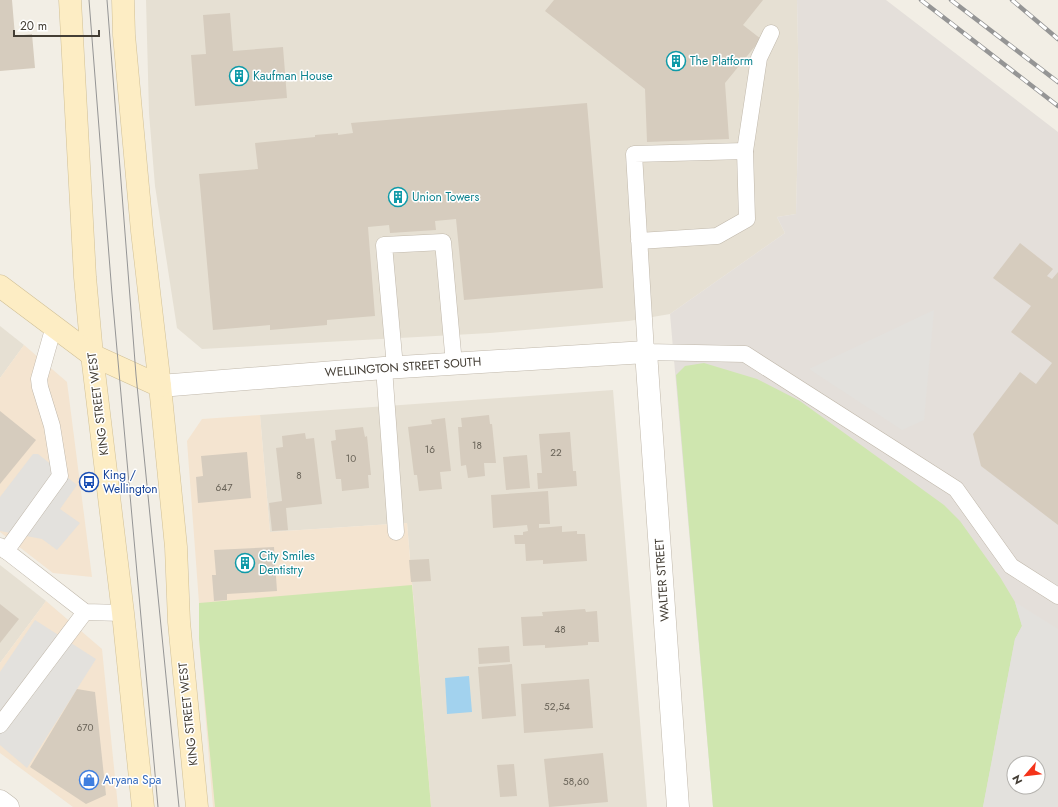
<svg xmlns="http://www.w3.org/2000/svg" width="1058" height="807" viewBox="0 0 1058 807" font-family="Jost,sans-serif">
  <rect width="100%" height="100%" fill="#f2eee5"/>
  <!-- residential -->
  <g fill="#e6e0d3">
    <polygon points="146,0 797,0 799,95 796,214 777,217 785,233 670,314 629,321 490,333 202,349 177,328 155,186 149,113"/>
    <polygon points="0,326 24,345 0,378"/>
    <polygon points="613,390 647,807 431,807 407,523 270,532 260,415"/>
    <polygon points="0,565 46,601 0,663"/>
  </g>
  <!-- commercial -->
  <g fill="#f4e4d0">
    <polygon points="24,345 67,382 92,577 53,573 0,532 0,378"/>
    <polygon points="260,415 270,532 407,523 431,807 213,807 199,639 199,603 187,441 202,419"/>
    <polygon points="46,601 102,649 118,807 73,807 0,753 0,663"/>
  </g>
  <!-- industrial -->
  <path fill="#e4dfda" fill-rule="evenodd" d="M797,0h89l172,132v675h-345l-43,-493 115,-81 -8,-16 19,-3 3,-119zM1014,763h24v24h-24z"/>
  <!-- green -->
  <g fill="#cfe6af">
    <polygon points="704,363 757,379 800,401 944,505 960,521 1000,577 1015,602 1022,626 1015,639 983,807 713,807 676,375 685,366"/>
    <polygon points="412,585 431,807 215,807 199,639 199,603"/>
  </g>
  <!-- parking -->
  <g fill="#e3e1dd" fill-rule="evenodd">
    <polygon points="934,310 924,420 902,430 809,369"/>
    <polygon points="33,454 38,454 77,485 60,509 80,523 57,550 42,539 0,531 0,497"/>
    <path d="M1015,602l43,27v178h-75l32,-168 7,-13zM1014,763h24v24h-24z"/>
    <polygon points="35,620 96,659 27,768 0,745 0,672"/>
  </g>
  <!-- water -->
  <polygon fill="#a2d2ee" points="469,676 472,712 447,714 445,678"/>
  <!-- building -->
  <g fill="#d6ccbe">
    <polygon points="0,0 12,0 15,36 32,34 35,68 0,71"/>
    <polygon points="554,0 763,0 743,25 761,39 725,83 729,139 647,142 645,89 545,11"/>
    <polygon points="230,13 233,51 283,47 287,98 195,106 191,55 206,54 203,15"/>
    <polygon points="587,103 603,288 464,300 456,219 435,221 436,230 390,233 389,225 368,227 375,316 327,320 327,325 270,330 270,325 213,330 199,174 258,169 255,143 315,137 315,135 338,133 338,135 353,133 351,123"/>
    <polygon points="1020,243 1053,269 1047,276 1052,279 1058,272 1058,525 981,466 973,434 1020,372 1036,384 1052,363 1011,332 1031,306 993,278"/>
    <polygon points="0,411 36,440 0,484"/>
    <polygon points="489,415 490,424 492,424 496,463 484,463 485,476 468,478 466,465 461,466 458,427 462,427 461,418"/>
    <polygon points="445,418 451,471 440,472 442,489 419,491 417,475 414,475 408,427 432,424 431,420"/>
    <polygon points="363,427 365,437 367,436 371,475 368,475 369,488 342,491 341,479 336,479 331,441 336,440 335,430"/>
    <polygon points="570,432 573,471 576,471 577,486 538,489 537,473 542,473 539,434"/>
    <polygon points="305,433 306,439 314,438 322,504 286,508 288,530 272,531 269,503 282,501 276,448 283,447 282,436"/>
    <polygon points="247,452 251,498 198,503 196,477 203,476 201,456"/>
    <polygon points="527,455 530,488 506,490 503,457"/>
    <polygon points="548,491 550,524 539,524 539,528 562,526 562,532 577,531 577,534 585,534 587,561 543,564 543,560 526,561 525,544 515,544 514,535 523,535 523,532 528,531 527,525 493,528 491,495"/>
    <polygon points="274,547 277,591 227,594 227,600 214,601 212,575 216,575 214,550"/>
    <polygon points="429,559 431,581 411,582 409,560"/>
    <polygon points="0,604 19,619 0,643"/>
    <polygon points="585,609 586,612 597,611 599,642 588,642 588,645 545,648 545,645 523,646 521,617 543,616 542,612"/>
    <polygon points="509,646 510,662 479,664 478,648"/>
    <polygon points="512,664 516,716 482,719 478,667"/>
    <polygon points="589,679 593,728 524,733 521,684"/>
    <polygon points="77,689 95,692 106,795 86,804 30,767"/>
    <polygon points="603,753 608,802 549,807 544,759"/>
    <polygon points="514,764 517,796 500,797 497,765"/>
  </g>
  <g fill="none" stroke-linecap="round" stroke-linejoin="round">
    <!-- lane casing -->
    <g stroke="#c0b8ab" stroke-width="17">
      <g id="lane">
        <polyline points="745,151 759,58 771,33"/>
        <polyline points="639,241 717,236 747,219 745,151 634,154 646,352 745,354 956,489 1011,566 1058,596"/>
        <polyline points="395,367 384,245 443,242 454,364"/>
        <polyline points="384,368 396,532"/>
        <polyline points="0,546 85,612 123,613"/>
        <polyline points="6,551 60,476 52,426 40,387 39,379 54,326"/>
        <polyline points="0,725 85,612"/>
      </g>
    </g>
    <!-- street casing -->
    <g stroke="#c0b8ab" stroke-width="23">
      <g id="street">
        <polyline points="160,386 384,368 646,352 678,807"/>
        <polyline points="0,801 8,807"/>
      </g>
    </g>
    <!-- secondary casing -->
    <g stroke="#d1c096" stroke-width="23">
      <g id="secondary">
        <polyline points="70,0 85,277 92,355 123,613 143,807"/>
        <polyline points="123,0 124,35 142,231 160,386 176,547 179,622 197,807"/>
        <polyline points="0,286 92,355 160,386"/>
      </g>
    </g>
    <!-- lane -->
    <use href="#lane" stroke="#fff" stroke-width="16"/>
    <!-- street -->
    <use href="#street" stroke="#fff" stroke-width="22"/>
    <!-- secondary -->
    <use href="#secondary" stroke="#fdedc4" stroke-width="22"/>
    <!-- tram -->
    <g stroke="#959595" stroke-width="1">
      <polyline points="89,0 112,294 158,807"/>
      <polyline points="107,0 136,375 179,807"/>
    </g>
    <!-- rail casing -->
    <g stroke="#959595" stroke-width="4.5">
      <g id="rail">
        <polyline points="921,0 1058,106"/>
        <polyline points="951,0 1058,82"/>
        <polyline points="1012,0 1058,39"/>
      </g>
    </g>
    <!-- rail -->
    <use href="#rail" stroke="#fff" stroke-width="3" stroke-dasharray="9" stroke-linecap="butt"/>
  </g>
  <!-- icons -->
  <defs>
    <g id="building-ring" transform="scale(1)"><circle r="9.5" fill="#fff" stroke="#0f9aa8" stroke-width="1.5"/><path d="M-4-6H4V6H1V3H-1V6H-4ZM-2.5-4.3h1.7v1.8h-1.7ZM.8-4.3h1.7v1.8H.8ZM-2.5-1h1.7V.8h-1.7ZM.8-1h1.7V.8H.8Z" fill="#0f9aa8"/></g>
    <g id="bus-ring" transform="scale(1)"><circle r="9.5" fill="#fff" stroke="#1a4fb4" stroke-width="1.5"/><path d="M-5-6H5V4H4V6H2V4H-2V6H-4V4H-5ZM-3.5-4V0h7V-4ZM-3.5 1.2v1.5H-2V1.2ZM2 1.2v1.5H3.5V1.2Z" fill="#1a4fb4"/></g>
    <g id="shop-ring" transform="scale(1)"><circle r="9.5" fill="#fff" stroke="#3f7fe0" stroke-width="1.5"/><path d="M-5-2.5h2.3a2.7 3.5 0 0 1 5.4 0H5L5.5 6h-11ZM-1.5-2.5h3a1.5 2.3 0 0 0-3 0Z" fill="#3f7fe0"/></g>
  </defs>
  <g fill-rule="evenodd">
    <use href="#building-ring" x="676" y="61"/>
    <use href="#building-ring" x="239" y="76"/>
    <use href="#building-ring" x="398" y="197"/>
    <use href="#bus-ring" x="89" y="482"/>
    <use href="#building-ring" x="245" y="563"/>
    <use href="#shop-ring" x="89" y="780"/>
  </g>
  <g text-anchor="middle" stroke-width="3" stroke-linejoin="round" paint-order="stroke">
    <!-- number labels -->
    <g font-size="10" fill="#686257">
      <text x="477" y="449">18</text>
      <text x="430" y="453">16</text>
      <text x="556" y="456">22</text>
      <text x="351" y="462">10</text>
      <text x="299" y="479">8</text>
      <text x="224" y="491">647</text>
      <text x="560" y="633">48</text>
      <text x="557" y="710">52,54</text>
      <text x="85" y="731">670</text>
      <text x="576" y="785">58,60</text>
    </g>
    <!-- culture labels -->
    <g font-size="12" fill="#0d838f" stroke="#fff" text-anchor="start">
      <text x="690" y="65">The Platform</text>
      <text x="253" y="80">Kaufman House</text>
      <text x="412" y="201">Union Towers</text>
      <text x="259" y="560">City Smiles<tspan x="259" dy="14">Dentistry</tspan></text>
    </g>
    <!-- street labels -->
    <g font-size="12" fill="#443e35" stroke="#fff">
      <text transform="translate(403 367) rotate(-4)" y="4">WELLINGTON STREET SOUTH</text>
      <text transform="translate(98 404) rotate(-97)" y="4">KING STREET WEST</text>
      <text transform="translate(662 580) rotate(-94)" y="4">WALTER STREET</text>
      <text transform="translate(188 714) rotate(-96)" y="4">KING STREET WEST</text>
    </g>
    <!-- transit labels -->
    <g font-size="12" fill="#164399" stroke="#fff" text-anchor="start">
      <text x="103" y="479">King /<tspan x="103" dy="14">Wellington</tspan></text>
    </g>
    <!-- shop labels -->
    <g font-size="12" fill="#366cbe" stroke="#fff" text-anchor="start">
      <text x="103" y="784">Aryana Spa</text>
    </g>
  </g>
  <!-- north arrow -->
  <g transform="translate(1026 775) rotate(242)"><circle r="19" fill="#ffffff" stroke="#b4b2ae"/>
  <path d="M0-3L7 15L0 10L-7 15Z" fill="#f4331a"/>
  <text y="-6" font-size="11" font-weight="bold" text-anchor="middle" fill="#443e35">N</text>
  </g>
  <!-- scale -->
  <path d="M14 30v6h85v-6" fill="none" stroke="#443e35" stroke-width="2"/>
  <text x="20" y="30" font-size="12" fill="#443e35" stroke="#ffffff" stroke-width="3" paint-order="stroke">20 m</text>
</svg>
